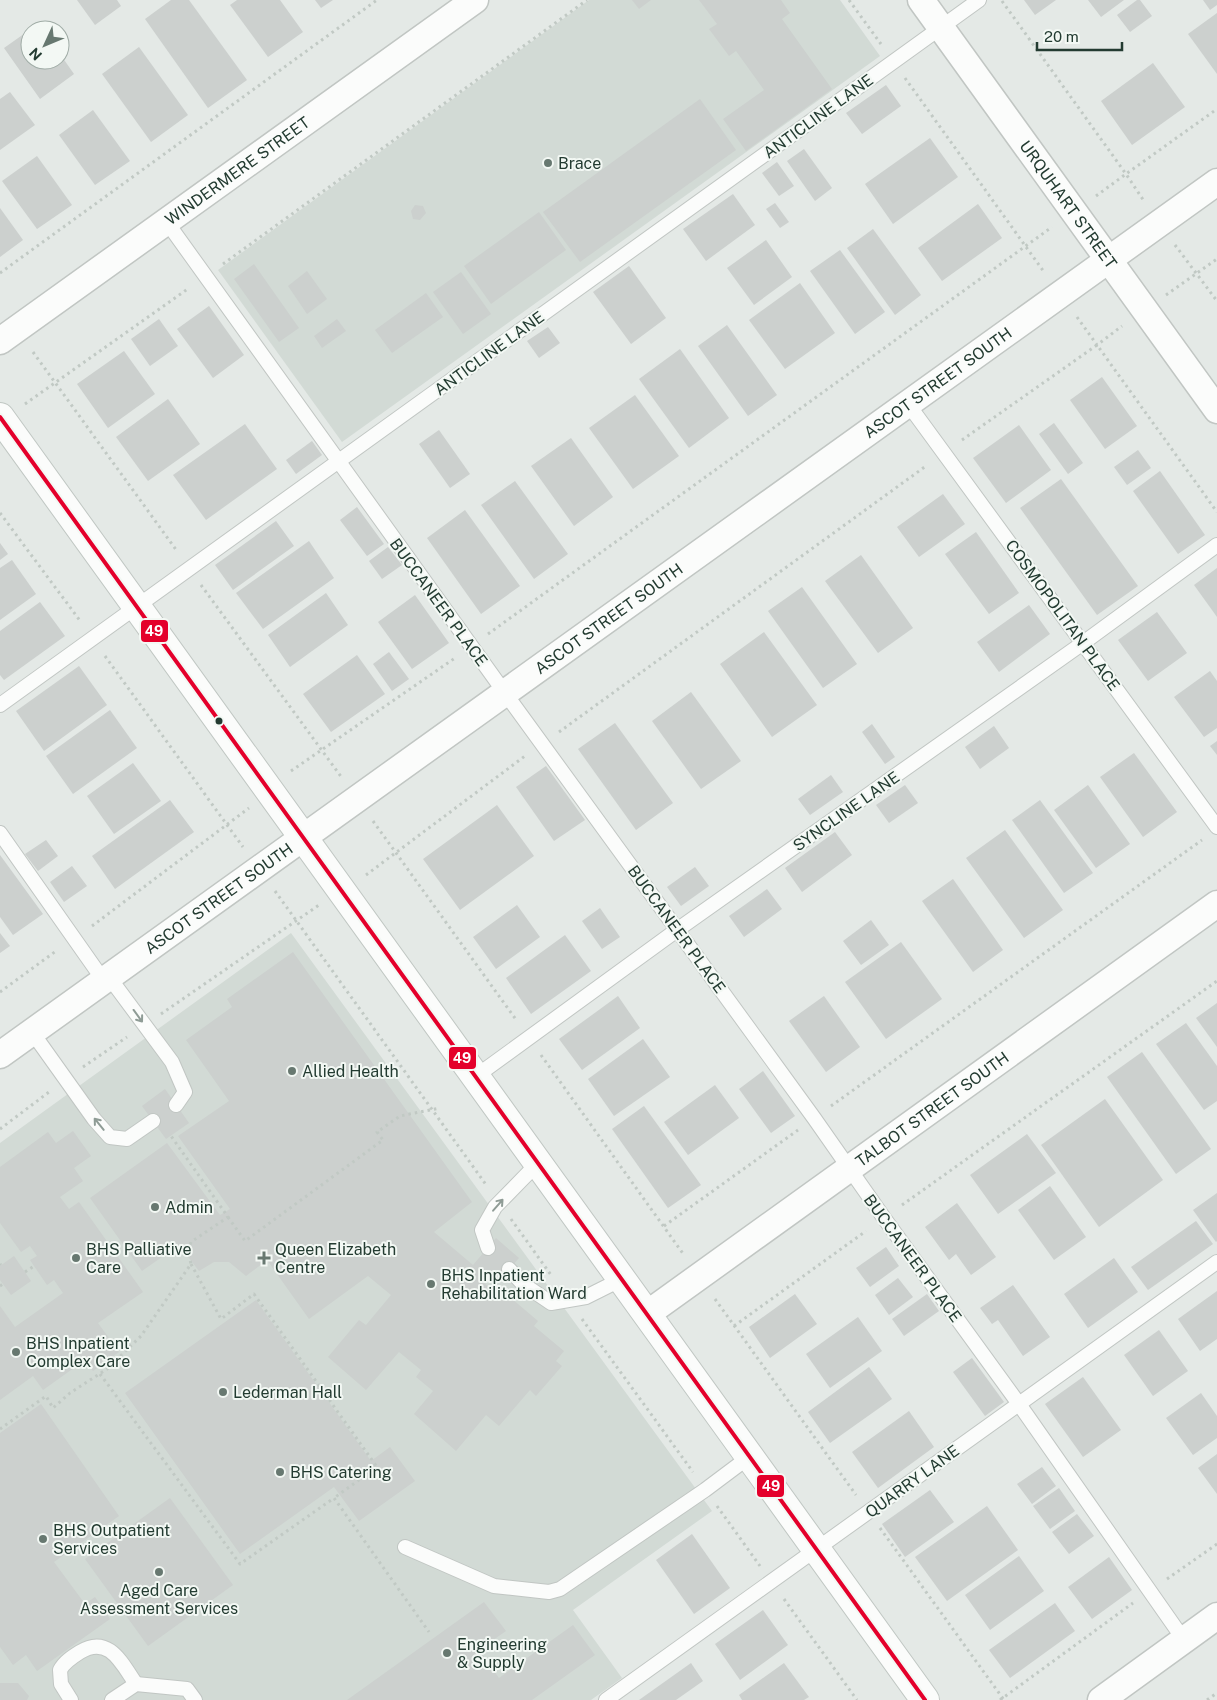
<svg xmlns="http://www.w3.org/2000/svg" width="1217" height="1700" viewBox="0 0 1217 1700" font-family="'Public Sans',sans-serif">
  <rect width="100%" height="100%" fill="#e4e9e6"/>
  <!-- built -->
  <g fill="#d2dad5">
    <polygon points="589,0 840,0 880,56 342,442 218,270"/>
    <polygon points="291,933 712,1511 573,1610 622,1678 591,1700 0,1700 0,1143"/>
  </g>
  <!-- building -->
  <g fill="#ccd0ce">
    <polygon points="77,0 117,0 121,6 95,25"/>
    <polygon points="171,0 189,0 247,80 208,108 145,19"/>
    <polygon points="237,0 280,0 303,32 268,57 230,5"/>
    <polygon points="315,0 333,0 321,8"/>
    <polygon points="632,0 651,0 639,9"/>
    <polygon points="699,0 781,0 790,13 782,19 832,89 746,151 723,119 764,90 736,51 729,56 709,29 717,24"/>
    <polygon points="1024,0 1056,0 1035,15"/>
    <polygon points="1088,0 1124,0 1101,17"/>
    <polygon points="1137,0 1140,0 1152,16 1130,32 1117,15"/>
    <polygon points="1203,0 1217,0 1217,5 1210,10"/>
    <polygon points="1217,13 1217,74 1188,34"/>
    <polygon points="38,24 42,30 30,30 30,60 60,60 60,54 74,74 40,99 4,48"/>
    <polygon points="139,47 188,115 151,142 102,74"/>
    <polygon points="1153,63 1185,107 1132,145 1101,101"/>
    <polygon points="886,85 901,106 862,134 846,113"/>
    <polygon points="10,92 35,125 0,150 0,99"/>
    <polygon points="700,99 736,150 580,262 543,212"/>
    <polygon points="93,110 130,161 95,185 59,135"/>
    <polygon points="930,138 958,177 893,224 865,184"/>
    <polygon points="804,149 832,188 815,201 787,161"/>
    <polygon points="37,156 72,205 37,229 2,181"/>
    <polygon points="777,162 794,186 779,196 762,173"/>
    <polygon points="733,194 755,225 706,261 683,229"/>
    <polygon points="775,203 789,222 780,228 766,209"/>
    <polygon points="978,204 1002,238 942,281 918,248"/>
    <polygon points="415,205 423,206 426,213 420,220 413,219 411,211"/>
    <polygon points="0,208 23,240 0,257"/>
    <polygon points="539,212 566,250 491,304 464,266"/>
    <polygon points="873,229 921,295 895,315 847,248"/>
    <polygon points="766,240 792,277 754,305 727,268"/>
    <polygon points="840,250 885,312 855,334 810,271"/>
    <polygon points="254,264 299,328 279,342 234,279"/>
    <polygon points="629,266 666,318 631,344 593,292"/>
    <polygon points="307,271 327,299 307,314 288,286"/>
    <polygon points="461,272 491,314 463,334 433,292"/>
    <polygon points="800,283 835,333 785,369 749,320"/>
    <polygon points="426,293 443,317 392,353 375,330"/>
    <polygon points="209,306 244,355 213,378 177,329"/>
    <polygon points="159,319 178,346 150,366 131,339"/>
    <polygon points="337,319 346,331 322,348 314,336"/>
    <polygon points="727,325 777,395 748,416 698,346"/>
    <polygon points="548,327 560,343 539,358 527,341"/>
    <polygon points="680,349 729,418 689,448 639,379"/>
    <polygon points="124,351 155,394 108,428 77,384"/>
    <polygon points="1102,377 1137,426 1105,449 1070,400"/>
    <polygon points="635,395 679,456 633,489 589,428"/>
    <polygon points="168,399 200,444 148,481 116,437"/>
    <polygon points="1054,423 1083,463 1068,474 1039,434"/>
    <polygon points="245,424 277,469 206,520 173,475"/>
    <polygon points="1019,425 1051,470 1006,503 973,458"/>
    <polygon points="439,430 470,474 450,488 419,444"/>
    <polygon points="571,438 613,497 574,526 531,466"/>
    <polygon points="312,441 322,455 296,474 286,460"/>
    <polygon points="1138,450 1151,468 1127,485 1114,467"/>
    <polygon points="1160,471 1205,535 1178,554 1133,491"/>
    <polygon points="1061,479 1138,586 1097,615 1020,508"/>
    <polygon points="515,481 568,554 534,579 481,505"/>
    <polygon points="943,494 965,524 919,557 897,527"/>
    <polygon points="357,507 384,544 367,556 340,520"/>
    <polygon points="465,510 520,586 481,614 427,538"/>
    <polygon points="276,521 294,546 233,590 215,565"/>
    <polygon points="976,532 1019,593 989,614 945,554"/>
    <polygon points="309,541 334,578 263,629 236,593"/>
    <polygon points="0,543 8,554 0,560"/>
    <polygon points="388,547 402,565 382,579 369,561"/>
    <polygon points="861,555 913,628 878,653 825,581"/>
    <polygon points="12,560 36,594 0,620 0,568"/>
    <polygon points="1217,568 1217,617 1194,585"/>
    <polygon points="802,587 857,664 823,688 768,611"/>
    <polygon points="326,593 348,625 290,667 268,635"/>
    <polygon points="415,595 449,643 412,669 378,622"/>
    <polygon points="40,602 65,636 4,680 0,675 0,631"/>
    <polygon points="1029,605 1050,634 999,672 977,642"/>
    <polygon points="1157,612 1187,653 1148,681 1118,640"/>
    <polygon points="764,632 817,705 772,737 720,664"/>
    <polygon points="389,652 409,679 392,691 373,664"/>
    <polygon points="357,655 385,694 331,732 303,694"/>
    <polygon points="79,666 107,705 44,751 16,711"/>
    <polygon points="1210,671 1217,681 1217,728 1204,737 1174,697"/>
    <polygon points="691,692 741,761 701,789 652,721"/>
    <polygon points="110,710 137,748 73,794 46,756"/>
    <polygon points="615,723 673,803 636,830 578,749"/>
    <polygon points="872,724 895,757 885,764 862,732"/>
    <polygon points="994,726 1009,748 980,769 965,747"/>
    <polygon points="1217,741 1217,755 1210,746"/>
    <polygon points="1134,753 1177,812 1143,837 1100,777"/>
    <polygon points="133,763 161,801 114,834 87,796"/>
    <polygon points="546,766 585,820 554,841 516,787"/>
    <polygon points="831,775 843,792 810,815 798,799"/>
    <polygon points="905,785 918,803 889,823 876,805"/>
    <polygon points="1088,785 1130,844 1096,868 1054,810"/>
    <polygon points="170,800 194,832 115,889 92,856"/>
    <polygon points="1040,800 1093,873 1064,893 1012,820"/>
    <polygon points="497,805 534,856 460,910 423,859"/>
    <polygon points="1005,830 1063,910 1024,938 966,858"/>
    <polygon points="835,832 852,855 802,892 785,868"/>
    <polygon points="46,840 58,856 38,871 25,854"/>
    <polygon points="0,855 43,914 13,935 0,917"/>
    <polygon points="72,866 87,886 64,902 50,882"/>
    <polygon points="695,867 709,886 681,906 667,887"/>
    <polygon points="953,879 1003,950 973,972 922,901"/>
    <polygon points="767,889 782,909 744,937 729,916"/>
    <polygon points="517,905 540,937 496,969 473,937"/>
    <polygon points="600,908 620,937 602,949 582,921"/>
    <polygon points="871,920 889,945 861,965 843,941"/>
    <polygon points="0,933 10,946 0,953"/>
    <polygon points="565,935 591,971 531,1014 506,978"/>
    <polygon points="901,942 942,999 886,1039 845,982"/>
    <polygon points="293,952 472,1202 434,1232 473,1265 496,1238 519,1258 501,1279 491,1270 482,1281 494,1292 498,1287 538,1321 534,1326 564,1351 556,1361 562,1366 536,1396 530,1390 499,1426 486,1415 456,1451 414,1414 433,1391 416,1377 421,1370 399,1352 366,1390 328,1357 359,1320 366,1325 391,1295 368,1276 309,1319 267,1260 246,1276 229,1262 214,1262 199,1271 179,1245 142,1271 90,1198 167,1143 220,1215 230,1209 178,1136 229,1101 186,1040 232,1007 227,999"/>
    <polygon points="618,996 640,1028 582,1070 559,1039"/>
    <polygon points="824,996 860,1047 826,1072 789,1021"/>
    <polygon points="1217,1003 1217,1047 1196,1018"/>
    <polygon points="1186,1023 1217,1066 1217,1101 1204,1110 1156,1044"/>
    <polygon points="643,1039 670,1077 614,1116 588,1079"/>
    <polygon points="1142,1052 1211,1149 1176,1174 1107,1077"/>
    <polygon points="763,1071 795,1116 771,1133 739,1089"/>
    <polygon points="715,1085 739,1118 688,1155 664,1122"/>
    <polygon points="165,1089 189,1123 166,1139 142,1106"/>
    <polygon points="1105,1099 1163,1180 1099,1227 1041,1145"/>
    <polygon points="644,1106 701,1185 668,1208 612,1129"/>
    <polygon points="73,1131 91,1156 74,1168 83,1181 60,1197 69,1209 79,1202 143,1292 98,1323 119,1352 93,1371 85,1360 43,1390 33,1376 0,1400 0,1306 15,1327 63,1293 54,1280 47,1285 34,1266 30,1260 37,1256 30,1246 21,1252 0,1223 0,1167 48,1132 56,1143"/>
    <polygon points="1027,1134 1056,1173 998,1214 970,1175"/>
    <polygon points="1050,1186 1086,1237 1054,1260 1018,1210"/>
    <polygon points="1217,1193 1217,1241 1216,1242 1193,1210"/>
    <polygon points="957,1203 996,1257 971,1275 956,1254 949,1260 925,1227"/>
    <polygon points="1196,1221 1213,1244 1148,1290 1131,1267"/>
    <polygon points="886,1247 899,1266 870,1287 856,1268"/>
    <polygon points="14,1256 31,1281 11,1295 0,1280 0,1266"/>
    <polygon points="1114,1258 1138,1292 1088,1328 1064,1294"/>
    <polygon points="898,1278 913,1297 889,1315 875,1295"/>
    <polygon points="1013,1285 1050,1337 1023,1356 998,1320 992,1324 980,1308"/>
    <polygon points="1217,1291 1217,1339 1200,1351 1178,1319"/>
    <polygon points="795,1294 817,1324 770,1358 749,1327"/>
    <polygon points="927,1294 939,1311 904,1336 892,1319"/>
    <polygon points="256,1300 371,1461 390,1447 415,1481 359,1521 334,1487 240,1554 125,1393"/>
    <polygon points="858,1317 882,1351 830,1388 806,1354"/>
    <polygon points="1159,1330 1188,1371 1153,1396 1124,1355"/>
    <polygon points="972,1358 1004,1402 985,1416 953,1372"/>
    <polygon points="869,1367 892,1399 830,1443 808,1412"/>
    <polygon points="1083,1377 1121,1430 1083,1457 1045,1404"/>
    <polygon points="1201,1393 1217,1416 1217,1438 1193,1455 1166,1418"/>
    <polygon points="41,1404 119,1516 54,1562 85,1604 95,1597 110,1619 37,1671 26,1655 13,1665 0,1647 0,1433"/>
    <polygon points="909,1411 934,1447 878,1488 852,1452"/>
    <polygon points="1217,1454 1217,1494 1198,1468"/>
    <polygon points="1042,1467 1056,1486 1032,1504 1017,1484"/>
    <polygon points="1059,1488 1075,1511 1050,1529 1033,1506"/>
    <polygon points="930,1490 954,1522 905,1557 882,1524"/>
    <polygon points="170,1498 233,1585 148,1646 85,1559"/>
    <polygon points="987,1506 1018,1550 947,1601 915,1557"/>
    <polygon points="1077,1514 1094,1536 1069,1554 1052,1532"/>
    <polygon points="692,1534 730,1588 694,1614 656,1560"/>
    <polygon points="1019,1556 1044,1591 990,1630 965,1595"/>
    <polygon points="1109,1557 1132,1590 1092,1619 1068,1587"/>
    <polygon points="484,1602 506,1631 479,1650 499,1678 573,1625 595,1655 532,1700 347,1700"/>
    <polygon points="1055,1603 1075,1631 1010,1678 989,1650"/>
    <polygon points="763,1610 788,1645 740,1680 715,1644"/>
    <polygon points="691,1663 703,1681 676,1700 639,1700"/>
    <polygon points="784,1663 809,1697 804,1700 742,1700 739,1695"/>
    <polygon points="0,1683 18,1683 29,1696 27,1700 0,1700"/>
  </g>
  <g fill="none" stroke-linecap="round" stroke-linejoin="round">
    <!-- lane casing -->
    <g stroke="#c1c6c3" stroke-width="16">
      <g id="lane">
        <polyline points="166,221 505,693 814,1118 884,1218 1019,1404 1184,1640"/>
        <polyline points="908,404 1217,827"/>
        <polyline points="0,705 979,0"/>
        <polyline points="0,833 104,981"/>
        <polyline points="109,977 172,1062 185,1092 176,1105"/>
        <polyline points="32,1032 94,1119 110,1137 127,1139 153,1121"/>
        <polyline points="475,1077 677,930 1083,643 1217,545"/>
        <polyline points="488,1248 482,1230 495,1207 538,1163"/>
        <polyline points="509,1269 523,1284 551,1303 586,1297 622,1279"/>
        <polyline points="405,1547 494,1586 549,1592 560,1589 705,1490 749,1457"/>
        <path d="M71,1700l-10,-16 -1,-14c4,-8 12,-13 20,-18 29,-18 42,12 56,32"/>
        <polyline points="112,1700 136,1684 187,1689 195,1700"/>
        <polyline points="606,1700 1217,1262"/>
      </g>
    </g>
    <!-- street casing -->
    <g stroke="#c1c6c3" stroke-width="29">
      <g id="street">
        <path id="s1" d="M921,0l296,410"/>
        <path id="s2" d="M0,341l475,-341"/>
        <path id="s3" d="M0,1055l1217,-873"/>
        <path id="s4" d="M647,1314l570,-410"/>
        <polyline points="1101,1700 1217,1616"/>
      </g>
    </g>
    <!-- secondary casing -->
    <g stroke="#c0c7c3" stroke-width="30">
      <polyline id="secondary" points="0,417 925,1700"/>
    </g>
    <!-- path -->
    <g stroke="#c1c9c4" stroke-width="3" stroke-dasharray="2.5 4" stroke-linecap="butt">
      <polyline points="849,0 881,44"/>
      <polyline points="1002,1 1126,174 1217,109"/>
      <polyline points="905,78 1044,272"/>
      <polyline points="1096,196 1126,174 1144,201"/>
      <polyline points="1175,245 1217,301"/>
      <polyline points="223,264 587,0"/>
      <polyline points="0,273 377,0"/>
      <polyline points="1166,295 1217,259"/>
      <polyline points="1077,317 1097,345 1122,326"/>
      <polyline points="33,352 177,551"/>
      <polyline points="25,404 189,288"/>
      <polyline points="962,440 1097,345 1217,512"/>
      <polyline points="0,513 81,622"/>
      <polyline points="201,585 342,778"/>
      <polyline points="488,634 1052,227"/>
      <polyline points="105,656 243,847"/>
      <polyline points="559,732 926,466"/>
      <polyline points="291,771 455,658"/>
      <polyline points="373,821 517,1021"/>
      <polyline points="366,875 525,756"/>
      <polyline points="275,891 487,1186"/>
      <polyline points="92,926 249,808"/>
      <polyline points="0,992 56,951"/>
      <polyline points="161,1014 319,905"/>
      <polyline points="541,1055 684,1255"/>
      <polyline points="83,1067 127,1037"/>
      <polyline points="831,1106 1202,840"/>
      <polyline points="0,1129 49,1092"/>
      <polyline points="902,1205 1217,981"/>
      <polyline points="228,1217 245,1241 383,1140 377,1132 400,1116 440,1108"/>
      <polyline points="511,1219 551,1275"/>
      <polyline points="664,1226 798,1130"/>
      <polyline points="0,1264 1,1265"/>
      <polyline points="191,1264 221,1319 254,1294 377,1467 334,1498"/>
      <polyline points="25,1272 34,1266"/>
      <polyline points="0,1286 3,1284"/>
      <polyline points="715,1299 856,1495"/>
      <polyline points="582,1319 693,1472"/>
      <polyline points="734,1326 866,1231"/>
      <polyline points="100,1374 240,1564 334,1498 429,1632"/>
      <polyline points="0,1429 46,1396 53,1408 70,1393 107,1369 141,1336 191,1264 188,1251 191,1242 228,1217 171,1136"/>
      <polyline points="717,1506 760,1566"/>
      <polyline points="880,1528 1004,1700"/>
      <polyline points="1167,1579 1217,1544"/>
      <polyline points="784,1599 857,1700"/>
      <polyline points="1000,1700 1133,1603"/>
      <polyline points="1207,1700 1217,1693"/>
    </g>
    <!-- lane -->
    <use href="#lane" stroke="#fbfcfb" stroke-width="14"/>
    <!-- street -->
    <use href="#street" stroke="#fbfcfb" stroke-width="26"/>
    <!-- secondary -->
    <use href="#secondary" stroke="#fbfcfb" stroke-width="28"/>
    <!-- bus-1 casing -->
    <g stroke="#f3f8f4" stroke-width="8">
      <polyline id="bus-1" points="0,417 925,1700"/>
    </g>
    <!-- bus-1 -->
    <use href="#bus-1" stroke="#e4002b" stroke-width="4"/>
  </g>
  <!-- one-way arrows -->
  <defs><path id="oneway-shaft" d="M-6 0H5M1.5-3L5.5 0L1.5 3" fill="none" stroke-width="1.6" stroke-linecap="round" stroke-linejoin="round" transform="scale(1.25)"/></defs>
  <g stroke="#8f9c96">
    <use href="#oneway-shaft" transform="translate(138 1016) rotate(54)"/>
    <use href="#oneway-shaft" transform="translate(99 1124) rotate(-129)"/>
    <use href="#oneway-shaft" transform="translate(498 1205) rotate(-49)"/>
  </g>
  <!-- markers -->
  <g fill="#677870" stroke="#f3f8f4" stroke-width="2">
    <circle cx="548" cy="163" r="5"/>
    <circle cx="292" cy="1071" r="5"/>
    <circle cx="155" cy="1207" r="5"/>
    <circle cx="76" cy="1258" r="5"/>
    <path d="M261.5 1250.5h5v5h5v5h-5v5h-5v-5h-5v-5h5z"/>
    <circle cx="431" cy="1284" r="5"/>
    <circle cx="16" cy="1352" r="5"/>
    <circle cx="223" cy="1392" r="5"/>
    <circle cx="280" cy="1472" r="5"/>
    <circle cx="43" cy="1539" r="5"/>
    <circle cx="159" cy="1572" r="5"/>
    <circle cx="447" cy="1653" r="5"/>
  </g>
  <circle fill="#233b31" stroke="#f3f8f4" stroke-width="2" cx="219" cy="721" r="4.5"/>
  <g text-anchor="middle" stroke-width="4" stroke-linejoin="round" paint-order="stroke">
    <!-- street labels -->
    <g font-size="16" fill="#233b31" stroke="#f3f8f4">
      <text transform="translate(818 116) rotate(-36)" y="6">ANTICLINE LANE</text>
      <text dy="6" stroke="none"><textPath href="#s2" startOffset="292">WINDERMERE STREET</textPath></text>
      <text dy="6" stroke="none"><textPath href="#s1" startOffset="252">URQUHART STREET</textPath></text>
      <text transform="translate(489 353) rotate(-36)" y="6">ANTICLINE LANE</text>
      <text dy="6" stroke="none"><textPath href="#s3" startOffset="1154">ASCOT STREET SOUTH</textPath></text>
      <text transform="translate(439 602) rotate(54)" y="6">BUCCANEER PLACE</text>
      <text transform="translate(1063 615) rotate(54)" y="6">COSMOPOLITAN PLACE</text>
      <text dy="6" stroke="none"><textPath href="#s3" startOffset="749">ASCOT STREET SOUTH</textPath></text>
      <text transform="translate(846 811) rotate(-35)" y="6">SYNCLINE LANE</text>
      <text dy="6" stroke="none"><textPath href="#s3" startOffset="269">ASCOT STREET SOUTH</textPath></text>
      <text transform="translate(677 929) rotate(54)" y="6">BUCCANEER PLACE</text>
      <text dy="6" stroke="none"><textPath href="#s4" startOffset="351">TALBOT STREET SOUTH</textPath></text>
      <text transform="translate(913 1258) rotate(54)" y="6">BUCCANEER PLACE</text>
      <text transform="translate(912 1481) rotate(-36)" y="6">QUARRY LANE</text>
    </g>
    <!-- poi labels -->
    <g font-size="16" fill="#233b31" stroke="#f3f8f4" text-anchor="start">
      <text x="558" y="169">Brace</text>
      <text x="302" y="1077">Allied Health</text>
      <text x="165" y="1213">Admin</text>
      <text x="86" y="1255">BHS Palliative<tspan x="86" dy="18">Care</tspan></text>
      <text x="275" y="1255">Queen Elizabeth<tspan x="275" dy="18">Centre</tspan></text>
      <text x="441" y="1281">BHS Inpatient<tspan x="441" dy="18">Rehabilitation Ward</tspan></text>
      <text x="26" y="1349">BHS Inpatient<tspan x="26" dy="18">Complex Care</tspan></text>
      <text x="233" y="1398">Lederman Hall</text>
      <text x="290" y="1478">BHS Catering</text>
      <text x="53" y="1536">BHS Outpatient<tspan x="53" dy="18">Services</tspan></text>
      <text x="159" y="1596" text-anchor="middle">Aged Care<tspan x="159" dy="18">Assessment Services</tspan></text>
      <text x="457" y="1650">Engineering<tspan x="457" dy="18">&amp; Supply</tspan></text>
    </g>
  </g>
  <g stroke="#f3f8f4" stroke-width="2">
    <rect x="140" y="619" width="29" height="24" rx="5" fill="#e4002b"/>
    <rect x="448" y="1046" width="29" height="24" rx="5" fill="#e4002b"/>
    <rect x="756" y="1474" width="29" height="24" rx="5" fill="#e4002b"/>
  </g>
  <g font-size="14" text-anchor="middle" font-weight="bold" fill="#fff">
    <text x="154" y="636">49</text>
    <text x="462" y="1063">49</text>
    <text x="771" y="1491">49</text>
  </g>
  <!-- north arrow -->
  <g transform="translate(45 45) rotate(226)"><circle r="24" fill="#f3f8f4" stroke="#a0aca6"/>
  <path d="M0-4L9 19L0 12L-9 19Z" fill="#677870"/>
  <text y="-8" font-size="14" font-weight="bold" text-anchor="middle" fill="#233b31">N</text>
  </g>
  <!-- scale -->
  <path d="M1037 42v8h85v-8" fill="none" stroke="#233b31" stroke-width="2.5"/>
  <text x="1044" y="42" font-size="15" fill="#233b31" stroke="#f3f8f4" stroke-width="4" paint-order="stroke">20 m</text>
</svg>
